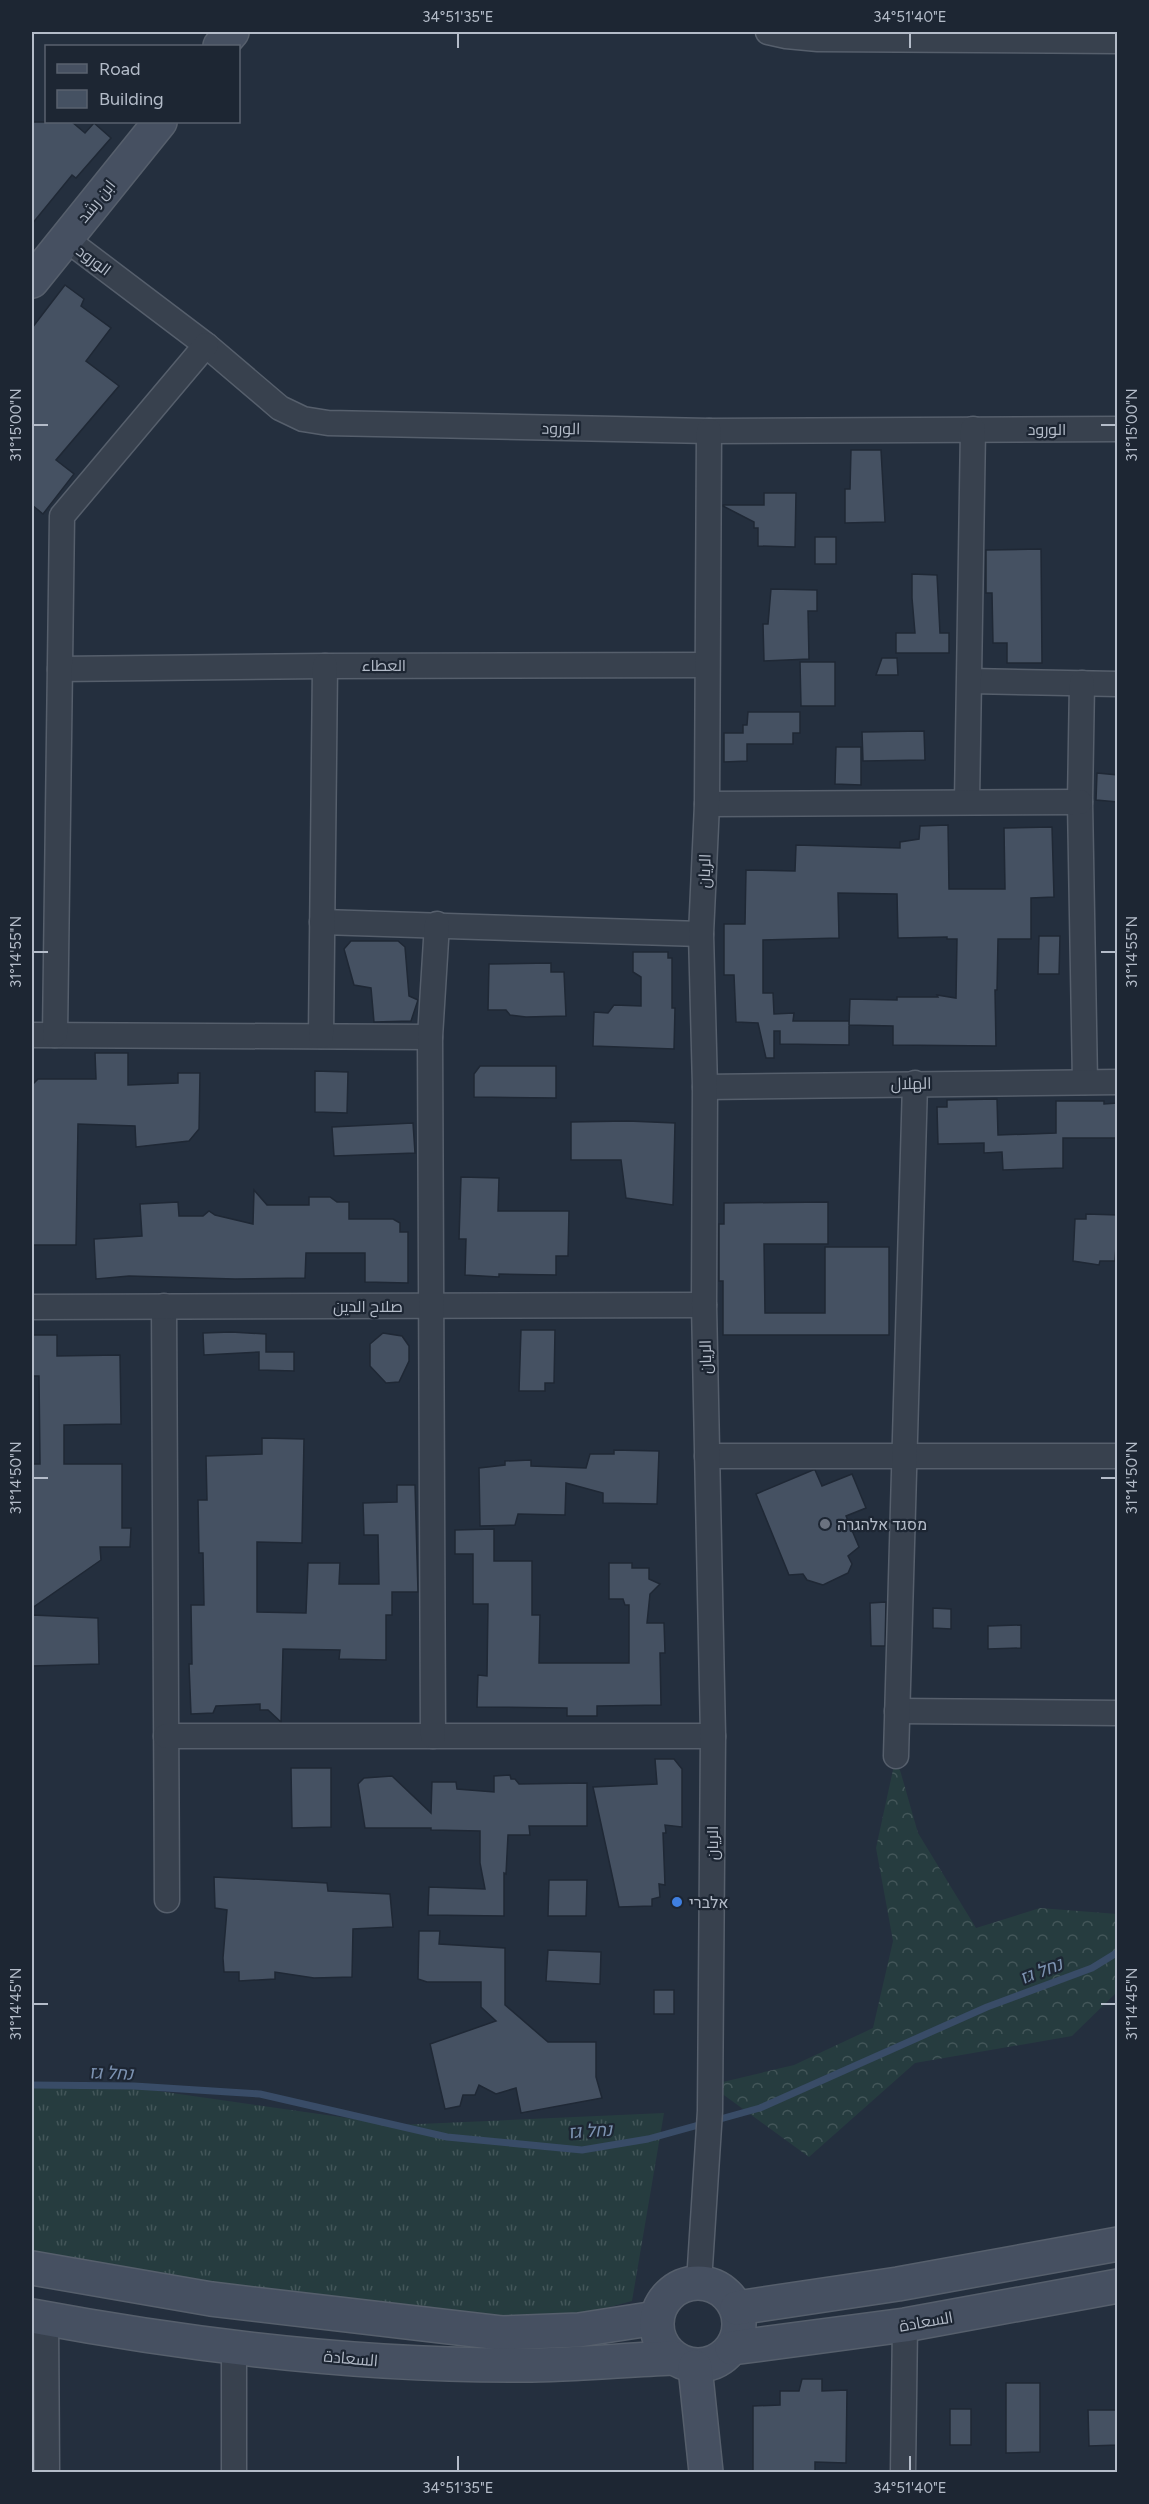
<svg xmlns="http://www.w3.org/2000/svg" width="1149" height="2504" viewBox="0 0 1149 2504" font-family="Figtree,Cairo,Heebo,sans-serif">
  <defs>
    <pattern id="grass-tufts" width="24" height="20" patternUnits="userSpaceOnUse" patternTransform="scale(1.5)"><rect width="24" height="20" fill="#263c3f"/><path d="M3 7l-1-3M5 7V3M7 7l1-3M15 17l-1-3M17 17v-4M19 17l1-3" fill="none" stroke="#435659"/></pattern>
    <pattern id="forest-crowns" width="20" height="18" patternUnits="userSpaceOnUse" patternTransform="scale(1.5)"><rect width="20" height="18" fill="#263c3f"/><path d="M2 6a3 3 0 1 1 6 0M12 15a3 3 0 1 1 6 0" fill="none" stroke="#435659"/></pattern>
  </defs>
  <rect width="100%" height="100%" fill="#242f3e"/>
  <!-- grass -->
  <polygon fill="url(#grass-tufts)" points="123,2086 397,2125 664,2113 632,2301 518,2332 32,2254 32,2087"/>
  <!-- forest -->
  <polygon fill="url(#forest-crowns)" points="896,1756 918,1833 976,1928 1040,1908 1117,1914 1117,1992 1072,2036 915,2063 809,2157 710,2085 794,2065 873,2028 893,1941 876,1848"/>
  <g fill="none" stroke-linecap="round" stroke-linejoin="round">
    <!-- stream -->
    <polyline stroke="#394c67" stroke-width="7" points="32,2085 134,2086 260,2094 447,2137 582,2150 648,2139 760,2108 987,2007 1092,1968 1118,1952"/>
  </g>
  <!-- building -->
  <g fill="#455162" stroke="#1f2835" stroke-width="1.5">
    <polygon points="32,122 72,122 85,133 94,123 111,138 76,178 72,175 32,224"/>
    <polygon points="65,285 84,299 81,306 111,328 86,361 119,386 56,460 74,474 43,514 32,505 32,328"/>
    <polygon points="851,450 881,450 885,522 845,523 845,489 850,489"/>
    <polygon points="764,493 796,493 795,547 758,546 758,528 754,528 754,522 723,506 723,505 764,505"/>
    <rect x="815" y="537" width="21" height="27"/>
    <polygon points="1041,549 1042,663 1007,663 1007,643 993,643 992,593 986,593 986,550"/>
    <polygon points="912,574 937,575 940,633 949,633 949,653 896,653 896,633 915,633 912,598"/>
    <polygon points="771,589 817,590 817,611 808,611 809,659 764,661 763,624 768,624"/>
    <polygon points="882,658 897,658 898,675 876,675"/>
    <polygon points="800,662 835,662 835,706 801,706"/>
    <polygon points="748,712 800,712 800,733 793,733 793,744 747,744 747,761 724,762 724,733 743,733 743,725 747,725"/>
    <polygon points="924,731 925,760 863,761 862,732"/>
    <polygon points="836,747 861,747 861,785 835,784"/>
    <polygon points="1097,773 1118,775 1118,802 1096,800"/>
    <polygon points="948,825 949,889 1005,889 1004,828 1052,827 1054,897 1031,898 1031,939 998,939 997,990 995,990 996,1046 893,1045 893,1026 849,1025 850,999 897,1000 897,997 938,997 937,995 956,998 957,939 947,939 947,937 898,938 897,894 838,893 839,938 763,940 763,993 773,993 774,1014 794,1013 793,1021 849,1021 849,1045 780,1044 780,1031 774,1031 774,1058 766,1058 758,1023 736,1022 734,975 724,975 724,924 745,924 746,870 795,871 796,845 900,848 900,842 919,839 920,826"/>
    <polygon points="1039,936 1060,936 1059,974 1038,974"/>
    <polygon points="351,941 398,941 405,947 409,996 418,1000 411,1021 374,1022 371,988 354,985 344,949"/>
    <polygon points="633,952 668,952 668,958 672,958 672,1008 675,1008 674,1049 593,1046 594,1012 608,1013 614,1005 641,1006 641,977 633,972"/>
    <polygon points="551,963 551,972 564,972 566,1016 526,1017 510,1015 506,1010 488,1010 489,964"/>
    <polygon points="95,1053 128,1053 128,1085 178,1083 178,1073 200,1073 199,1129 189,1141 136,1147 135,1126 78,1124 76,1245 32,1245 32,1085 38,1079 96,1079"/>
    <polygon points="480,1066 556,1066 556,1098 474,1097 474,1074"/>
    <polygon points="315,1071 348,1072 347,1113 315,1112"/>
    <polygon points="997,1099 998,1135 1056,1133 1056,1101 1104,1101 1104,1104 1118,1103 1118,1138 1063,1138 1063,1168 1003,1170 1002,1152 984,1153 984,1143 938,1144 937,1107 947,1107 947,1100"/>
    <polygon points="628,1121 675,1123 673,1205 626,1198 621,1160 571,1160 571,1122"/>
    <polygon points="413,1123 415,1153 334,1156 332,1127"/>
    <polygon points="461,1177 499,1178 498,1211 569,1211 568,1256 556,1256 556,1275 499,1274 499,1277 465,1275 466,1239 459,1239"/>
    <polygon points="254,1190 267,1205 309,1205 309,1197 330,1197 337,1202 349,1202 349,1219 393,1219 400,1223 400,1232 408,1232 408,1283 365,1282 365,1253 306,1253 305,1278 235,1279 129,1276 96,1279 94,1239 142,1236 140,1204 178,1202 179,1216 203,1216 209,1211 215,1215 253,1224"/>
    <polygon points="828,1202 828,1244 764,1244 765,1313 825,1313 825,1247 889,1247 889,1335 723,1335 723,1281 719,1281 719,1224 724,1224 724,1203"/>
    <polygon points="1086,1214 1118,1215 1115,1261 1100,1261 1099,1265 1073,1261 1075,1219 1086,1219"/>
    <polygon points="521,1330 555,1330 554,1383 545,1383 545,1391 519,1391"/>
    <polygon points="231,1332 266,1334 266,1352 294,1352 294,1371 259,1370 259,1352 204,1355 203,1333"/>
    <polygon points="383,1333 402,1336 409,1346 409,1361 399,1382 386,1383 370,1366 370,1344"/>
    <polygon points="32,1335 57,1335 57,1356 120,1355 121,1424 64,1425 64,1464 122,1464 122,1528 131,1528 130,1547 100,1547 101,1560 32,1608 32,1464 40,1464 39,1376 32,1376"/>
    <polygon points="262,1438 304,1439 302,1543 257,1542 257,1612 306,1613 308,1563 340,1563 339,1584 379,1584 378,1535 364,1535 363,1503 397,1502 397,1485 415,1485 418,1592 392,1592 392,1615 386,1615 386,1660 339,1659 340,1650 283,1649 281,1722 268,1710 260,1710 260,1704 216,1706 213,1713 191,1714 189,1664 192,1664 191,1605 204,1605 203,1553 199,1553 198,1500 207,1500 206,1456 262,1454"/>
    <polygon points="614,1450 659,1451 657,1504 603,1503 603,1493 566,1483 565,1515 518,1514 515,1525 480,1526 479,1468 505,1465 505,1461 531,1460 531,1466 586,1468 590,1454 614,1454"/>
    <polygon points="813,1470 815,1470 822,1486 852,1474 866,1508 846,1516 859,1547 848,1556 852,1564 848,1573 823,1585 807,1580 803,1574 789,1575 756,1494"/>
    <polygon points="494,1529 494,1561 532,1561 532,1615 540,1615 539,1663 629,1663 629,1605 625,1605 623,1599 609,1599 609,1563 632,1563 632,1568 649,1568 649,1579 660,1584 650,1594 647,1623 664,1623 665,1653 660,1653 661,1705 597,1706 597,1716 567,1716 567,1708 477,1707 478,1675 487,1676 488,1604 473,1604 473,1554 455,1554 455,1530"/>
    <polygon points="886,1602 885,1646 871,1646 870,1603"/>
    <polygon points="933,1608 951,1609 951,1629 933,1628"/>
    <polygon points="32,1615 98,1618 99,1664 32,1666"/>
    <polygon points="1021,1625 1021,1648 988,1649 988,1626"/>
    <polygon points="655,1759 674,1759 682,1769 682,1827 665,1825 666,1833 663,1833 665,1885 659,1884 660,1897 652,1899 652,1906 619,1907 593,1787 657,1784"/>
    <polygon points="291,1768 331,1768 331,1827 292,1828"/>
    <polygon points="510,1775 511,1779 515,1779 519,1784 587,1783 587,1826 529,1826 530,1835 508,1835 506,1874 504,1873 504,1916 428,1915 429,1887 485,1889 480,1863 480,1831 431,1830 431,1828 365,1828 358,1784 364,1778 392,1776 431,1813 432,1782 456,1782 457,1789 494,1792 494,1776"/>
    <polygon points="214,1877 327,1883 328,1891 390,1894 393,1927 353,1929 352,1977 314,1978 275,1972 275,1979 239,1981 239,1972 224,1972 223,1958 227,1910 215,1908"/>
    <polygon points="549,1880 587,1880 586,1916 548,1916"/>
    <polygon points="419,1931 440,1931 439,1944 505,1948 505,2005 548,2042 596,2042 596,2077 602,2098 521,2113 516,2088 496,2094 479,2085 475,2095 463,2095 460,2106 445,2109 430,2044 496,2021 481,2007 481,1982 427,1982 418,1979"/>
    <polygon points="548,1950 601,1952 600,1984 546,1981"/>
    <rect x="654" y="1990" width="20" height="24"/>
    <polygon points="802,2379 822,2379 822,2391 847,2390 846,2463 815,2462 815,2472 753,2472 753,2406 780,2405 780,2391 799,2391"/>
    <polygon points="1006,2383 1040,2383 1040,2452 1006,2453"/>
    <rect x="950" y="2409" width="21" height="36"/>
    <polygon points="1088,2410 1118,2410 1118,2445 1089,2446"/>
  </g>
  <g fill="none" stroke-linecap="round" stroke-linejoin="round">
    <!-- street casing -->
    <g stroke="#565f6c" stroke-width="27">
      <g id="street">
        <polyline points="768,32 786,36 818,39 1118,41"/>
        <polyline points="66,239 206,345 280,408 303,419 328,423 709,431 1118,429"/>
        <polyline points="60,669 325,666 707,665"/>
        <polyline points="970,681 1118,684"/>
        <polyline points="1082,683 1080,802 1085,1082"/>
        <polyline points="967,802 973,429"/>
        <polyline points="707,804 1080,802"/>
        <polyline points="322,922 701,934"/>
        <polyline points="32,1035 430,1037"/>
        <polyline points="55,1035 62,516 206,345"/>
        <polyline points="321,1036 325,666"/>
        <polyline points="705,1087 1118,1082"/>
        <polyline points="164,1306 167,1900"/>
        <polyline points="32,1307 704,1305"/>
        <polyline points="707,1456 1118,1456"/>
        <polyline points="897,1711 1118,1713"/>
        <polyline points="166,1736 713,1736"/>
        <polyline points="433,1736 430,1037 437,924"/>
        <polyline points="896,1756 915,1083"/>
        <polyline points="699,2282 710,2111 713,1736 704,1305 705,1087 701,934 707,804 709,431"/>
        <polyline points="46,2319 47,2472"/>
        <polyline points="234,2472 234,2348"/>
        <polyline points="903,2472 905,2325"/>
      </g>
    </g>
    <!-- secondary casing -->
    <g stroke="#565f6c" stroke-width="36">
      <g id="secondary">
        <polyline points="220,46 232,32"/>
        <polyline points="32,281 160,122"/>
        <polyline points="32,2268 211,2299 501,2333 579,2330 656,2318"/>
        <circle cx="698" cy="2324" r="41"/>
        <polyline points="737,2308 898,2284 1118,2244"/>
        <path d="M32,2316c161,30 327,50 491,49 50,0 100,-5 150,-7"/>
        <polyline points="732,2348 905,2325 1118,2286"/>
        <polyline points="695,2367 706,2472"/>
      </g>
    </g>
    <!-- street -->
    <use href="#street" stroke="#38414e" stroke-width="24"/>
    <!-- secondary -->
    <use href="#secondary" stroke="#465061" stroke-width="33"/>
  </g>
  <!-- ticks -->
  <path fill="none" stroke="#b4bcc9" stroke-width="2" d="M458,33v15M910,33v15M33,425h15M1101,425h15M33,952h15M1101,952h15M33,1478h15M1101,1478h15M33,2004h15M1101,2004h15M458,2456v15M910,2456v15"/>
  <!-- markers -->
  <circle fill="#6b7280" stroke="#1d2633" stroke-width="2" cx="825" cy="1524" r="6"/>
  <circle fill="#3f7fe0" stroke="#1d2633" stroke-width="2" cx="677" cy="1902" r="6"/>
  <g text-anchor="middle" stroke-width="4.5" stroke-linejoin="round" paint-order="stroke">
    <!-- street labels -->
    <g font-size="16" fill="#b4bcc9" stroke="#1d2633">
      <text transform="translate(96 201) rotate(-51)" y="6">ابن رشد</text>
      <text transform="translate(94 260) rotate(37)" y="6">الورود</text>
      <text transform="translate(561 428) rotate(1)" y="6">الورود</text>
      <text x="1047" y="435">الورود</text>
      <text x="384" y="671">العطاء</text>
      <text transform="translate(704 871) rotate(-88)" y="6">الريان</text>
      <text transform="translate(911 1083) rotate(-1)" y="6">الهلال</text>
      <text x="368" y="1312">صلاح الدين</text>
      <text transform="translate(705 1357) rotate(-91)" y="6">الريان</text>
      <text transform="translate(712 1843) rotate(-90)" y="6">الريان</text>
      <text transform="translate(926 2321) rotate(-10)" y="6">السعادة</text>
      <text transform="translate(351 2358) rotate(5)" y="6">السعادة</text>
    </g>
    <!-- poi labels -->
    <g font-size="16" fill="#b4bcc9" stroke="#1d2633" text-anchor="start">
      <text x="837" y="1530">מסגד אלהגרה</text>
      <text x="689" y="1908">אלברי</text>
    </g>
    <!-- water labels -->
    <g font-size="18" font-style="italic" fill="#7c92b1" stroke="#1d2633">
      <text transform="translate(1041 1971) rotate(-21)" y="6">נחל גז</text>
      <text transform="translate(111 2073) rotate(2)" y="6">נחל גז</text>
      <text transform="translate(590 2131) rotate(-4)" y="6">נחל גז</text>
    </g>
  </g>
  <!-- border -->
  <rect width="1149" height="2504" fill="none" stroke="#1d2633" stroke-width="66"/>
  <!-- legend -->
  <rect x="45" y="45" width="195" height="78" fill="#1d2633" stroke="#59626f" stroke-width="1.5"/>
  <rect x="57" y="64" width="30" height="9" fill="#465061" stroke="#59626f" stroke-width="1.5"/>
  <text x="99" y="75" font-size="18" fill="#b4bcc9">Road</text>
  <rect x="57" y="90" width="30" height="18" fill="#455162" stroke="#59626f" stroke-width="1.5"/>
  <text x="99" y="105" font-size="18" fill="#b4bcc9">Building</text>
  <rect x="33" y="33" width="1083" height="2438" fill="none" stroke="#b4bcc9" stroke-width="2"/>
  <g font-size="15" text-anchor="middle" fill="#b4bcc9">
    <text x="458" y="22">34°51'35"E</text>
    <text x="910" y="22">34°51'40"E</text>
    <text transform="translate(16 425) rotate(-90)" y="5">31°15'00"N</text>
    <text transform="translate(1132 425) rotate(-90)" y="5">31°15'00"N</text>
    <text transform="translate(16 952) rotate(-90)" y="5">31°14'55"N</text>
    <text transform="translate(1132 952) rotate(-90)" y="5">31°14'55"N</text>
    <text transform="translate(16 1478) rotate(-90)" y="5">31°14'50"N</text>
    <text transform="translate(1132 1478) rotate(-90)" y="5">31°14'50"N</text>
    <text transform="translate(16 2004) rotate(-90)" y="5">31°14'45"N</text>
    <text transform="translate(1132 2004) rotate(-90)" y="5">31°14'45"N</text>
    <text x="458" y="2493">34°51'35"E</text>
    <text x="910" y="2493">34°51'40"E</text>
  </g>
</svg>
